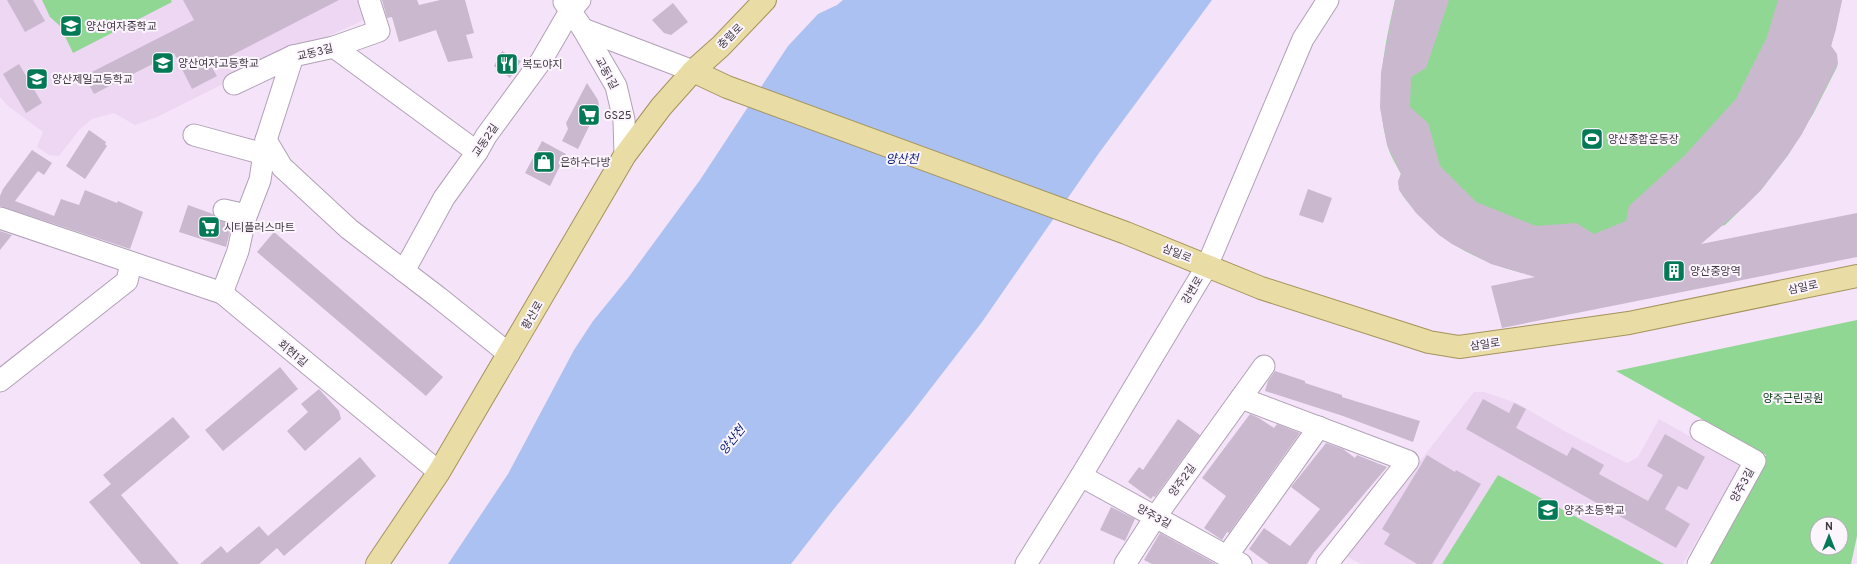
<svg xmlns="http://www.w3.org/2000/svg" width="1857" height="564" viewBox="0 0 1857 564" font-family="Overpass,'Noto Sans KR',sans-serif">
  <rect width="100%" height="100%" fill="#f5e4f9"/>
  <!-- built -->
  <g fill="#edd7f3">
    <polygon points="0,0 359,0 364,20 227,82 157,117 135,125 114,113 92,119 79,130 59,156 49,155 37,147 43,132 8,106 0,97"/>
    <polygon points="1474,392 1484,392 1517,403 1566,432 1627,463 1638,457 1659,419 1741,465 1683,564 1361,564 1346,556"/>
  </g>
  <!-- green -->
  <g fill="#91d794" fill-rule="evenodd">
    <polygon points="42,0 171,0 172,2 73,53 60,26 50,17"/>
    <path d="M1395,0h447l-11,46c5,7 7,11 6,21l-24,47 -25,41 -27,35 -36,35 -203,48c-46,-13 -81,-30 -111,-67 -9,-11 -16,-18 -10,-32 -5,-10 -12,-20 -14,-31 -13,-48 -3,-95 8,-143z"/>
    <path d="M1857,320v216l-6,28h-142l57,-109 -150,-84zM1817,524h24v24h-24z"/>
    <polygon points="1498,475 1664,564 1442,564"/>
  </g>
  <!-- water -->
  <polygon fill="#aac1f1" points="843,0 1212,0 1099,153 982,322 911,414 833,510 791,564 448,564 508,474 574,350 593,321 628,278 700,180 788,46 818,14 837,5"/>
  <!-- building -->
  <g fill="#cab9ce">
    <polygon points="7,0 33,0 45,21 25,32"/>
    <polygon points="183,0 339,0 211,66 217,76 192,89 174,53 94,94 84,76 194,20"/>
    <polygon points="382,0 417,0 419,5 440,0 465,0 474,33 466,35 473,58 448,62 436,30 399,42 392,17 387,18"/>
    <polygon points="1395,0 1449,0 1426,68 1411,77 1410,107 1428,123 1440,166 1476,202 1536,226 1576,223 1594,234 1626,221 1629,206 1684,156 1736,99 1767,37 1778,0 1842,0 1836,29 1831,46 1837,54 1838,64 1802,134 1788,155 1761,190 1744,207 1701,244 1857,213 1857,257 1502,328 1491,286 1535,277 1491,264 1452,244 1439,235 1416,213 1399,190 1398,181 1401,174 1387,145 1380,108 1381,72"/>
    <polygon points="673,3 688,22 671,35 664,33 652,20"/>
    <polygon points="502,51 521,61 510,78 494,66"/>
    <polygon points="19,64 42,103 26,113 3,74"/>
    <polygon points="587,83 598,100 599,106 578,149 562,141 568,129 566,123"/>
    <polygon points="89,130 106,142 105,144 107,146 85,179 66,166"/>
    <polygon points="542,141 566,154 550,186 525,173"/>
    <polygon points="32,150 52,163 44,175 38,171 15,201 54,216 61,199 79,205 85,190 117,203 118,201 143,212 130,249 0,206 0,196 3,189"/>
    <polygon points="1308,189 1332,198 1323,223 1299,215"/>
    <polygon points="188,205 213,214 216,219 232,224 226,247 179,232"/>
    <polygon points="0,231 12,235 0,250"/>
    <polygon points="274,232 443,377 426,396 257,252"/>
    <polygon points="280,367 298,389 223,451 205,430"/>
    <polygon points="1275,371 1305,381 1305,383 1342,395 1342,397 1420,421 1413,442 1343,416 1265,391 1268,381"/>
    <polygon points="319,389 339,411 341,419 305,451 287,431 308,412 301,404"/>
    <polygon points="1483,399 1509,413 1514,403 1526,409 1516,428 1567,456 1572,447 1604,465 1599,474 1648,501 1663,475 1647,466 1665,434 1705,457 1687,490 1678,486 1665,509 1690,524 1676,548 1466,429"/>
    <polygon points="1250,414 1259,418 1274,428 1277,424 1300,433 1229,533 1227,532 1222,540 1204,528 1226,496 1202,478"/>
    <polygon points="173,417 190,437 121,495 179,564 141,564 89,502 111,484 103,475"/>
    <polygon points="1178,419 1200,435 1155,497 1153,496 1151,499 1128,482 1139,467 1143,470"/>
    <polygon points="1326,443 1343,449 1355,458 1357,455 1387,467 1314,553 1307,564 1269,564 1249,549 1264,528 1290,546 1320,509 1291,487"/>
    <polygon points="1427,455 1455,472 1456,470 1481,484 1432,564 1417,564 1384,544 1390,534 1382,529"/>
    <polygon points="360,457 376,476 284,556 277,548 259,564 200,564 221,546 227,553 259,526 268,536"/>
    <polygon points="1111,507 1135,519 1125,541 1100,530"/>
    <polygon points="1160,533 1216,564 1152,564 1144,560"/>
  </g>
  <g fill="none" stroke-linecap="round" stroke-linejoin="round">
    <!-- minor casing -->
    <g stroke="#b1a1b6" stroke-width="23">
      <g id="minor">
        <polyline points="564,2 583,29 616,86 624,120 625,155"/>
        <polyline points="583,29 693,71"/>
        <polyline points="334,47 477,152"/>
        <polyline points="234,84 293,56"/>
        <polyline points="194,135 264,154"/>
        <polyline points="266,140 282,167 349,229 438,297 509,354"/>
        <polyline points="224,210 246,215"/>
        <polyline points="0,218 222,293 439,472"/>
        <polyline points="404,271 444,198 477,152 486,136 541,61 570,11 580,0"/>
        <polyline points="222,293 238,251 245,219 260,180 266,140 293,56 334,47 379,31 369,0"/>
        <polyline points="0,381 127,281 131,263"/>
        <polyline points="1241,398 1408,461 1327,564"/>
        <polyline points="1081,476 1241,564"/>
        <polyline points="1227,556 1319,427"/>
        <polyline points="1026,564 1081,476 1207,266 1303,39 1328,0"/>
        <polyline points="1125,564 1156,516 1264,366"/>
        <polyline points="1698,564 1755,461 1701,431"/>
      </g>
    </g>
    <!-- major casing -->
    <g stroke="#a5935b" stroke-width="24">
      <g id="major">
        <polyline points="693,71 727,87 1126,233 1261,288 1429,342 1459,347 1629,323 1857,276"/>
        <polyline points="377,564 439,472 625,155 661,107 693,71 721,46 765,0"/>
      </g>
    </g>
    <!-- minor -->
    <use href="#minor" stroke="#fff" stroke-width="21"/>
    <!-- major -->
    <use href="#major" stroke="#e9dca5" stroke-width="22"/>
  </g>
  <!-- icons -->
  <defs>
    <g id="school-square" transform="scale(1.15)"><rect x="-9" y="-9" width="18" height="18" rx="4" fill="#047955" stroke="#fcf5fe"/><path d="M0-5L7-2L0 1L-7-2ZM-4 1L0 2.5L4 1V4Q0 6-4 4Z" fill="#fff"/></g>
    <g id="restaurant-square" transform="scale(1.15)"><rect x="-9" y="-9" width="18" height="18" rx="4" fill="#047955" stroke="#fcf5fe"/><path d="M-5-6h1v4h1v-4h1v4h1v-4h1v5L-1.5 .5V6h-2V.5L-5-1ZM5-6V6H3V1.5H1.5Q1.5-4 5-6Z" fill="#fff"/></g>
    <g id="supermarket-square" transform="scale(1.15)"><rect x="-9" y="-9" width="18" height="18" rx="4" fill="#047955" stroke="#fcf5fe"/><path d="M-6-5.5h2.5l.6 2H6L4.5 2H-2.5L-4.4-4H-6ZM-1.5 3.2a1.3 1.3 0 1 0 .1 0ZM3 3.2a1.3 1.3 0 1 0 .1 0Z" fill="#fff"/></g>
    <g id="stadium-square" transform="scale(1.15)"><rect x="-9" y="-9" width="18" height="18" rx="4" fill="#047955" stroke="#fcf5fe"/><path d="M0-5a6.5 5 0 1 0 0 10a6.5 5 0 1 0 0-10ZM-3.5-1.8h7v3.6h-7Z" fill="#fff"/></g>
    <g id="shop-square" transform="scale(1.15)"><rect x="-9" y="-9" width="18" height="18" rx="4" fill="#047955" stroke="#fcf5fe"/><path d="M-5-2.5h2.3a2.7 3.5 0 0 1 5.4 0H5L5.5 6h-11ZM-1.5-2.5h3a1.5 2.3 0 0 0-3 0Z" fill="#fff"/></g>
    <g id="building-square" transform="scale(1.15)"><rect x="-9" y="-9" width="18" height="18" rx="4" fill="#047955" stroke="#fcf5fe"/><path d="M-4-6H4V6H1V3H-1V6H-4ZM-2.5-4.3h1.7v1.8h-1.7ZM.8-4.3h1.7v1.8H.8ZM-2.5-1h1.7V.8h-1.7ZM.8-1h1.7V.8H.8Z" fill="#fff"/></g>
  </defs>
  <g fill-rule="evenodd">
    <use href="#school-square" x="71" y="26"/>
    <use href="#school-square" x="163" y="63"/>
    <use href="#restaurant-square" x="507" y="64"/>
    <use href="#school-square" x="37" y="79"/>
    <use href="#supermarket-square" x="589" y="115"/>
    <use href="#stadium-square" x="1592" y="139"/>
    <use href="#shop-square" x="544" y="162"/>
    <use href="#supermarket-square" x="209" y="227"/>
    <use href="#building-square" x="1674" y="271"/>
    <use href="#school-square" x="1548" y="510"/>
  </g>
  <g text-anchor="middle" stroke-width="4" stroke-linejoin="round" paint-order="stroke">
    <!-- poi labels -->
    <g font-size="11" fill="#403942" stroke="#fcf5fe" text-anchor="start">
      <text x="86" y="30">양산여자중학교</text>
      <text x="178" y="67">양산여자고등학교</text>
      <text x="522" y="68">복도야지</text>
      <text x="52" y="83">양산제일고등학교</text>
      <text x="604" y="119">GS25</text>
      <text x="1608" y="143">양산종합운동장</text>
      <text x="560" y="166">은하수다방</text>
      <text x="224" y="231">시티플러스마트</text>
      <text x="1690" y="275">양산중앙역</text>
      <text x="1564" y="514">양주초등학교</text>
    </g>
    <!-- street labels -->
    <g font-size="11" fill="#403942" stroke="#fcf5fe">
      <text transform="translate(730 36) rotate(-45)" y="4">충렬로</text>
      <text transform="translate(315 52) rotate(-14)" y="4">교동3길</text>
      <text transform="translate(607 73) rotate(61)" y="4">교동1길</text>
      <text transform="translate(485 140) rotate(-56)" y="4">교동2길</text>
      <text transform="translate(1177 253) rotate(22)" y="4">삼일로</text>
      <text transform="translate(1803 287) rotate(-12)" y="4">삼일로</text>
      <text transform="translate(1192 290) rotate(-59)" y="4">강변로</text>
      <text transform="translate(532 315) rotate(-60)" y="4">황산로</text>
      <text transform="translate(1485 344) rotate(-8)" y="4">삼일로</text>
      <text transform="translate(293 353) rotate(40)" y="4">회현1길</text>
      <text transform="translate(1182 480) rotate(-54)" y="4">양주2길</text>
      <text transform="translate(1742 485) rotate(-61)" y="4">양주3길</text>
      <text transform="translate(1154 516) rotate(29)" y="4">양주3길</text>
    </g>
    <!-- park labels -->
    <g font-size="11" fill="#03390d" stroke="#fcf5fe">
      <text x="1793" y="402">양주근린공원</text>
    </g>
    <!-- water labels -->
    <g font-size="12" font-style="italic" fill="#041e75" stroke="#fcf5fe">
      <text x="902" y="163">양산천</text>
      <text transform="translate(732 440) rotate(-51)" y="4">양산천</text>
    </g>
  </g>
  <!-- north arrow -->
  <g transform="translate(1829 536)"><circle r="19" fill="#fcf5fe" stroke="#b1aab3"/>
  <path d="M0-3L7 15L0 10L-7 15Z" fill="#047955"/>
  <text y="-6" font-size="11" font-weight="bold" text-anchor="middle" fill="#403942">N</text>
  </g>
</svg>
